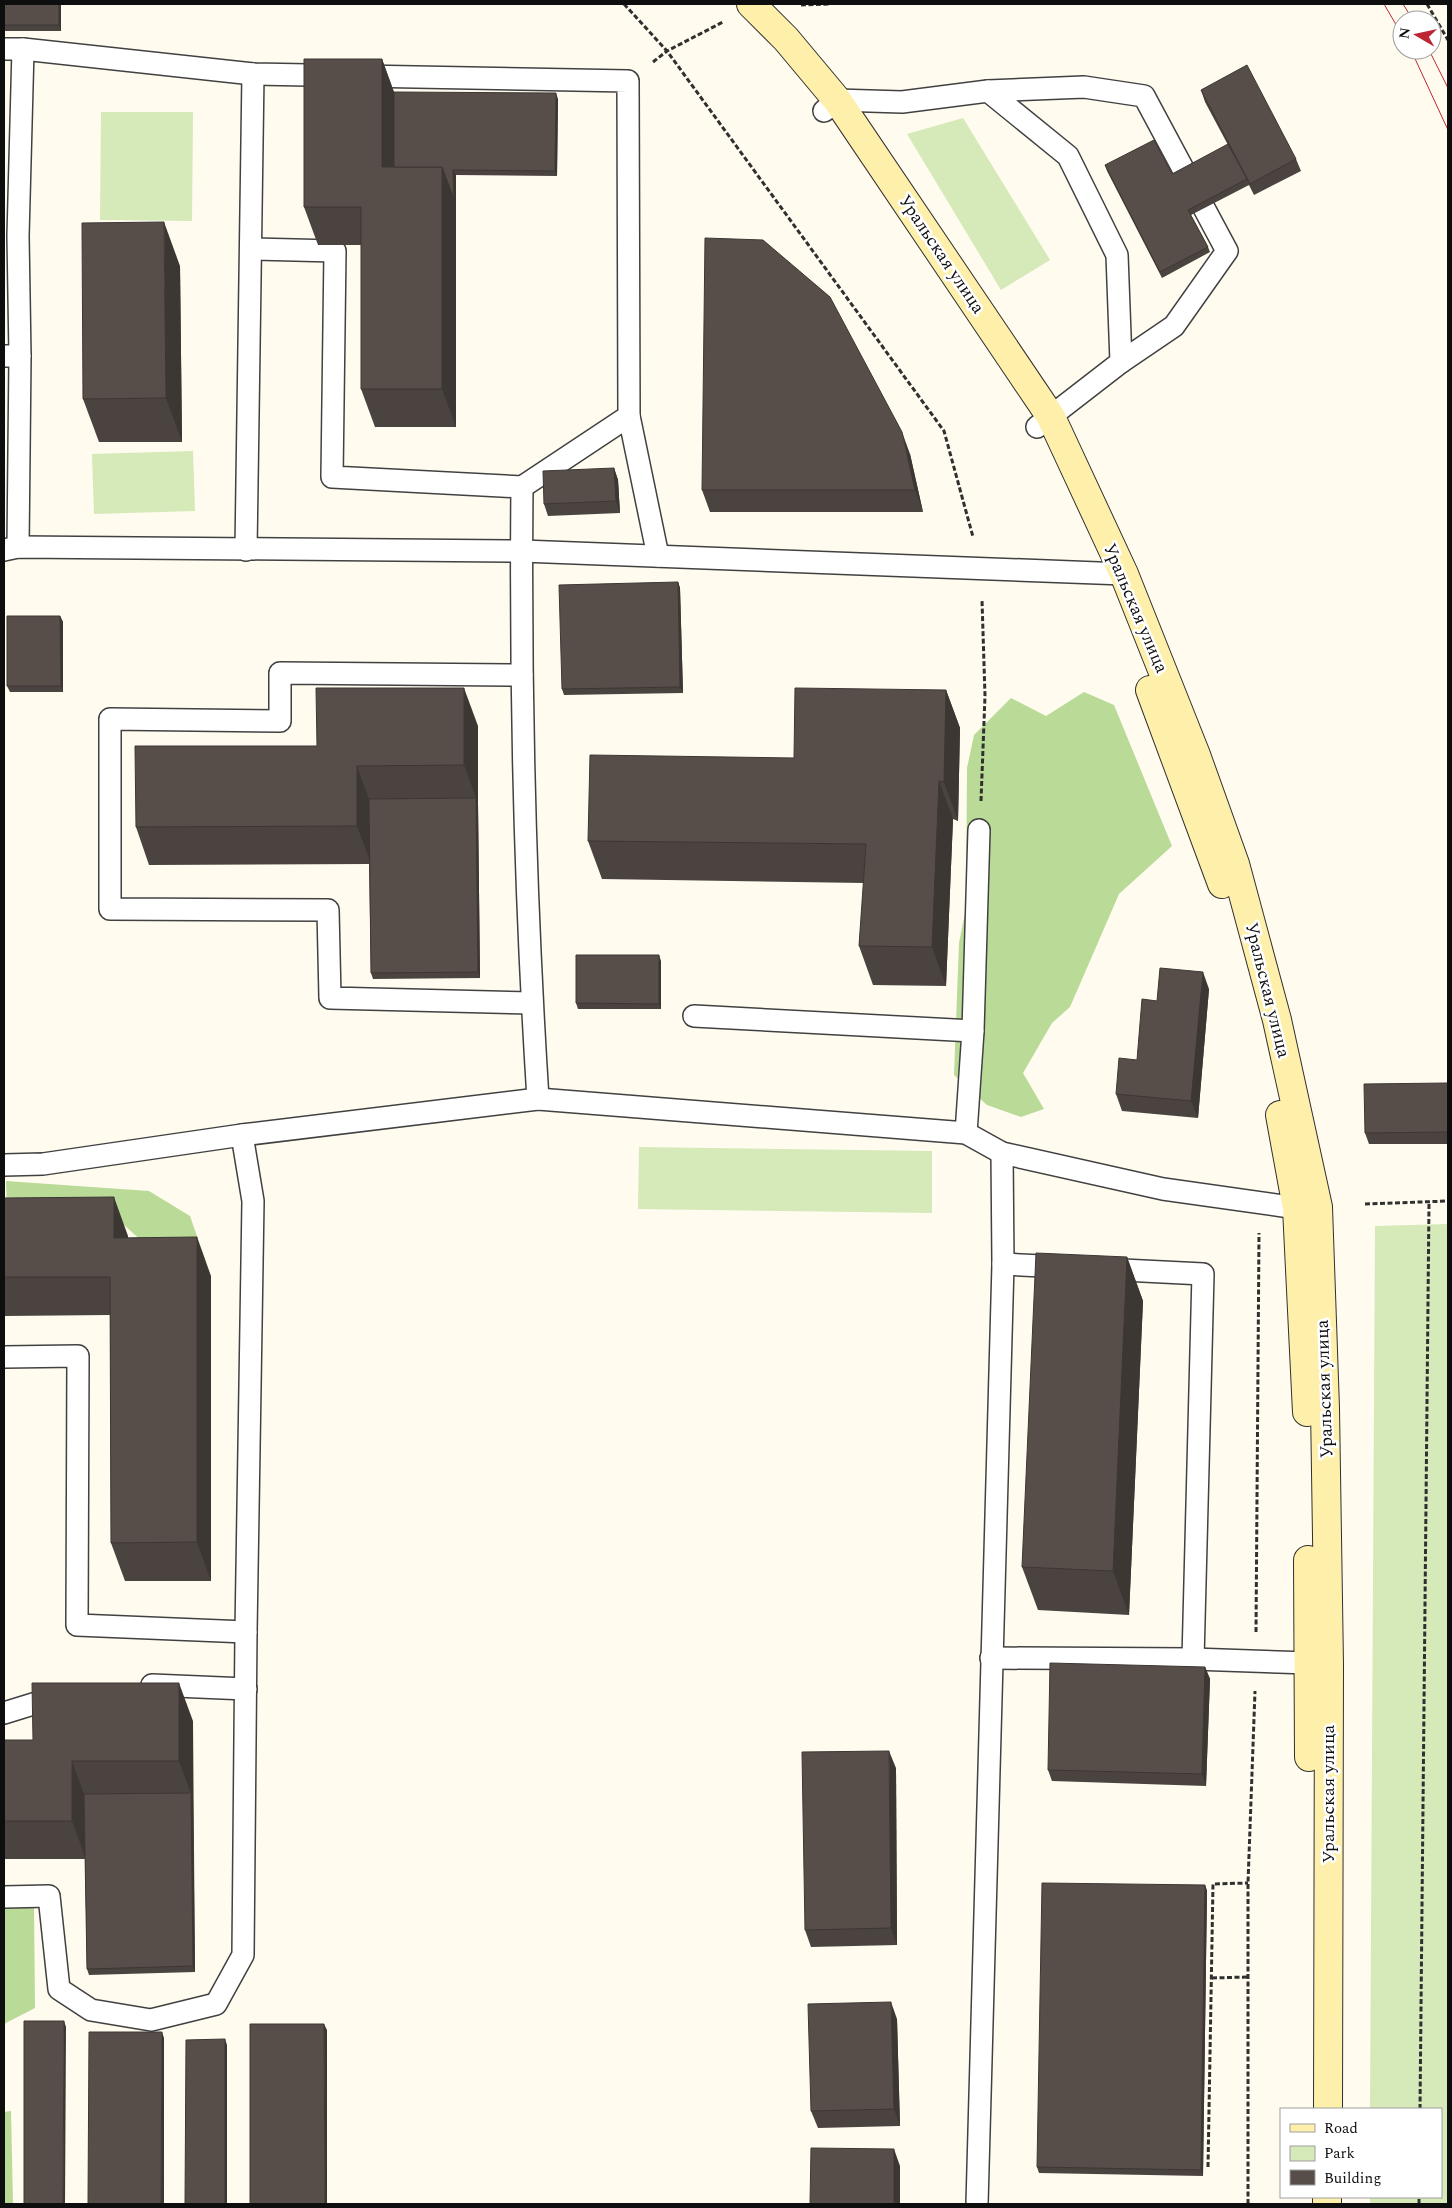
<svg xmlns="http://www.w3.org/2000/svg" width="1452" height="2208" viewBox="0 0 1452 2208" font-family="Spectral,serif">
  <rect width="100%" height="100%" fill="#fffbef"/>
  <!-- green -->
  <g fill="#d5e9b9">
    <polygon points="101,112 193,112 192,221 100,220"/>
    <polygon points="963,118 1050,260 1001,290 907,134"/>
    <polygon points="193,451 195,511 94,514 92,454"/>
    <polygon points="639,1147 932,1151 932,1213 638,1209"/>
    <polygon points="1448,1224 1448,2204 1370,2204 1370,2197 1441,2197 1441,2109 1370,2109 1375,1226"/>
  </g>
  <!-- forest -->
  <g fill="#bada98">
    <polygon points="1084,692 1114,705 1172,846 1119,894 1070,1007 1052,1023 1023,1073 1044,1109 1021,1117 987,1105 954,1075 959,943 966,908 967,768 974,735 1011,698 1046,716"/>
    <polygon points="6,1181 149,1191 190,1216 206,1262 157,1255 111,1213 7,1213"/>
    <polygon points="34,1904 35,2008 4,2024 4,1905"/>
    <polygon points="11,2111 13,2204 4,2204 4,2112"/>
  </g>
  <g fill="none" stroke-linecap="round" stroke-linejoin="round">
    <!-- service casing -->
    <g stroke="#414141" stroke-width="24">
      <g id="service">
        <polyline points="4,49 23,49 18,236 20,356"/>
        <path d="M23,49l230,25 375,7 1,335 -107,71c-2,204 3,408 16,612"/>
        <polyline points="988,91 1084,87 1144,96 1227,251 1174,326 1121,362"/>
        <polyline points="824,111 837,100 902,102 988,91 1068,156 1117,255 1121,362 1037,427"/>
        <polyline points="251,249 335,251 332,477 522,487"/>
        <polyline points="4,356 20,356 18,547"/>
        <polyline points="629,416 658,556"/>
        <polyline points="4,550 18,547 522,551 1124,574"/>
        <polyline points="246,550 253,74"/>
        <polyline points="522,675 280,673 280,721 110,719 110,909 328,910 330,998 532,1003"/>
        <polyline points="694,1016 973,1031"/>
        <polyline points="966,1133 973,1031 979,830"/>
        <polyline points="4,1165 43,1164 242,1135 538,1099 966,1133 1002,1153 1163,1189 1297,1208 1310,1207"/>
        <polyline points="1003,1264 1063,1267"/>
        <polyline points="1103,1269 1203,1274 1193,1659"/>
        <polyline points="4,1357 78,1356 77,1625 246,1632 253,1201 242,1135"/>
        <polyline points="991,1658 1193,1659 1309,1663"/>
        <polyline points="152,1685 246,1689"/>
        <polyline points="4,1713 59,1696"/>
        <polyline points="4,1897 49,1896 59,1989 91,2010 151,2020 216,2004 243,1955 246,1632"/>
        <polyline points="977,2204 1003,1264 1002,1153"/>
      </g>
    </g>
    <!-- secondary casing -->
    <g stroke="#303030" stroke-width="30">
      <g id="secondary">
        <polyline points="751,4 786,39 837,100 1051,417 1124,574 1196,755 1235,864 1277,1020 1318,1207 1325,1408 1329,1664 1328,2109"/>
        <polyline points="1150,690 1222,884"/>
        <polyline points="1280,1115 1297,1208 1307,1412"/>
        <polyline points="1308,1560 1309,1757"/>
        <polyline points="1327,2204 1327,2197"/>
      </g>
    </g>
    <!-- path -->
    <g stroke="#303030" stroke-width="3" stroke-dasharray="5 2.5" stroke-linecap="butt">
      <polyline points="624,4 667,51 944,431 973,537"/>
      <polyline points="1427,4 1448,40"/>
      <polyline points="801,5 830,4"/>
      <polyline points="653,62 667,51 723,22"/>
      <polyline points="981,801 985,696 982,600"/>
      <polyline points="1365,1204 1448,1201"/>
      <polyline points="1256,1632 1259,1233"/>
      <polyline points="1212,1978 1247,1977"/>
      <polyline points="1420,2109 1429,1202"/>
      <polyline points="1208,2167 1213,1884 1248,1883"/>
      <polyline points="1248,2204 1248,1883 1255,1691"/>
      <polyline points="1419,2204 1419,2197"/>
    </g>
    <!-- service -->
    <use href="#service" stroke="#fff" stroke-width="21"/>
    <!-- secondary -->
    <use href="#secondary" stroke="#fef0ab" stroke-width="28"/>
    <!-- tram -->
    <g stroke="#be2636" stroke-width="1">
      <polyline points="1384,4 1402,35"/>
      <polyline points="1403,4 1413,20"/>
      <polyline points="1411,50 1448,130"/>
      <polyline points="1429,50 1448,88"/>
    </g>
  </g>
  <!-- wall -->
  <g fill="#4b4340">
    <rect x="4" y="4" width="57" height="27"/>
    <polygon points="382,59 394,92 558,99 557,176 456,175 456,427 375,427 361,389 361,245 318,245 304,207"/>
    <polygon points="1201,90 1296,159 1301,171 1254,195 1248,183 1249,185 1191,215 1208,247 1210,252 1162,278 1107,171 1105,165 1172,174 1228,145 1205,102"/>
    <polygon points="180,266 182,442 99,442 83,399"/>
    <polygon points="910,454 923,512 710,512 702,490"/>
    <polygon points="614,468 618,480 620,513 548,516 544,504"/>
    <polygon points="678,582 680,588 683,693 564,695 562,689"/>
    <polygon points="60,616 63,622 63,692 10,692 7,686"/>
    <polygon points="946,690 960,728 958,821 953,819 946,986 873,985 859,946 864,883 602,879 588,841 794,758"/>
    <polygon points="478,726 478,804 480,978 373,979 371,973 369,864 149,865 136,827 317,746"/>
    <polygon points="661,961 661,1009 578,1009 576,1003"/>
    <polygon points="1209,989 1198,1118 1122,1111 1116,1094 1137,1060 1157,1001"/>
    <polygon points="1448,1083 1448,1144 1369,1144 1365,1133"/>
    <polygon points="4,1198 128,1236 128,1238 211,1276 211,1581 125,1581 111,1543 110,1315 4,1316"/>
    <polygon points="1127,1257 1143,1301 1129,1615 1038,1610 1022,1567"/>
    <polygon points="1205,1667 1210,1679 1206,1786 1052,1781 1048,1770"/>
    <polygon points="193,1721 195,1972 89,1975 87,1969 85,1859 4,1859 4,1740 33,1740"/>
    <polygon points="896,1768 897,1945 811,1947 805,1930"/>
    <polygon points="1205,1885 1207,1891 1203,2176 1039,2173 1037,2167"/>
    <polygon points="897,2019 900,2126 818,2128 811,2111"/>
  </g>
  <!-- shaded-wall -->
  <g fill="#3d3734">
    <polygon points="59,4 61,4 61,31 59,25"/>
    <polygon points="382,59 396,98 396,199 382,167"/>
    <polygon points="556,93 558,99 557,176 555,171"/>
    <polygon points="442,167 453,170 456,175 456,427 442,389"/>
    <polygon points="164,222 180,266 182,442 166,398"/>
    <polygon points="902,432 910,454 923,512 915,490"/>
    <polygon points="614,468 618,480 620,513 616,501"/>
    <polygon points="678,582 680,588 683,693 680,687"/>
    <polygon points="60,616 63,622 63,692 61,686"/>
    <polygon points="464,688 478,726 478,803 464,765"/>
    <polygon points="946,690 960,728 958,821 944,782"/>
    <polygon points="357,766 371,805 371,864 357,826"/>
    <polygon points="939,781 953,819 946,986 932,947"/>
    <polygon points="476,798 478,804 480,978 478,972"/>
    <polygon points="659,955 661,961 661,1009 659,1004"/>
    <polygon points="1203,972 1209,989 1198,1118 1191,1101"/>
    <polygon points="114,1197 128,1236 128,1276 114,1238"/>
    <polygon points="197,1237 211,1276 211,1581 197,1542"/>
    <polygon points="1127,1257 1143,1301 1129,1615 1113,1571"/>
    <polygon points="1205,1667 1210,1679 1206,1786 1202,1774"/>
    <polygon points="179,1683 193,1721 193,1799 179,1761"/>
    <polygon points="889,1751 896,1768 897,1945 891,1928"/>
    <polygon points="72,1761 86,1800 86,1859 72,1821"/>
    <polygon points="191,1793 193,1799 195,1972 193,1966"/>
    <polygon points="1205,1885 1207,1891 1203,2176 1201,2170"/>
    <polygon points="891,2002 897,2019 900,2126 894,2109"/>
    <polygon points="64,2021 66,2027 65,2204 63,2204"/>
    <polygon points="324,2024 327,2030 327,2204 325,2204"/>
    <polygon points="162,2032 164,2038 164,2204 161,2204"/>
    <polygon points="225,2039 227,2045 227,2204 225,2204"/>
    <polygon points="894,2149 900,2166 900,2204 894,2204"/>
  </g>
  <!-- building -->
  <g fill="#574e4a" stroke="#3d3734">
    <rect x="4" y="4" width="55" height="21"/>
    <polygon points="304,59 382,59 382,167 442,167 442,389 361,389 361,207 304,207"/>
    <polygon points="1247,65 1296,159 1250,184 1201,90"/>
    <polygon points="394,92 556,93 555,171 453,170 454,199 442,167 394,167"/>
    <polygon points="1154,140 1172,174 1228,144 1247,179 1188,210 1208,247 1160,272 1105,165"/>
    <polygon points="164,222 166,398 83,399 82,223"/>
    <polygon points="705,238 763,240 830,297 902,432 915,490 702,490"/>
    <polygon points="614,468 616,501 544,504 543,471"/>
    <polygon points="678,582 680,687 562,689 559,585"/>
    <polygon points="7,616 60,616 61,686 7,686"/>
    <polygon points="316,688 464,688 464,765 357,766 357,826 136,827 135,746 317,746"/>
    <polygon points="795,688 946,690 944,782 939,781 932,947 859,946 866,844 588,841 590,755 794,758"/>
    <polygon points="476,798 478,972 371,973 369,799"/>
    <polygon points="576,955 659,955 659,1004 576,1003"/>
    <polygon points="1160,968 1203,972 1191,1101 1116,1094 1119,1058 1137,1060 1142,999 1157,1001"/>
    <polygon points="1448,1083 1448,1132 1365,1133 1364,1084"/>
    <polygon points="114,1197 114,1238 197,1237 197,1542 111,1543 110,1277 4,1277 4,1198"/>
    <polygon points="1036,1253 1127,1257 1113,1571 1022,1567"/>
    <polygon points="1050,1663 1205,1667 1202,1774 1048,1770"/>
    <polygon points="32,1683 179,1683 179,1761 72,1761 72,1821 4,1821 4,1740 33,1740"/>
    <polygon points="889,1751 891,1928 805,1930 802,1752"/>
    <polygon points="191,1793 193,1966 87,1969 84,1794"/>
    <polygon points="1042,1883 1205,1885 1201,2170 1037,2167"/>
    <polygon points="891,2002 894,2109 811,2111 808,2004"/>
    <polygon points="24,2021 64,2021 63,2204 24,2204"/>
    <polygon points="250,2024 324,2024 325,2204 250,2204"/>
    <polygon points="89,2032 162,2032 161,2204 88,2204"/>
    <polygon points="225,2039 225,2204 185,2204 186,2040"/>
    <polygon points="811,2148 894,2149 894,2204 810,2204"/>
  </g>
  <g text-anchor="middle" stroke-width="5" stroke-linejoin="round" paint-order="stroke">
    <!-- street labels -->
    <g font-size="18" fill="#0e0e0e" stroke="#fff">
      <text transform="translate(942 254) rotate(56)" y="6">Уральская улица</text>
      <text transform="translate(1136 608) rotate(67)" y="6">Уральская улица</text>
      <text transform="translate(1268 990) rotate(76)" y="6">Уральская улица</text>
      <text transform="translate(1324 1389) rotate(-92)" y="6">Уральская улица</text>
      <text transform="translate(1328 1794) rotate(-90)" y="6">Уральская улица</text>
    </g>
  </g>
  <!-- border -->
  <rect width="1452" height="2208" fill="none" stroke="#0e0e0e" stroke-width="10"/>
  <!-- legend -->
  <rect x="1280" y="2108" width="162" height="90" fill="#ffffff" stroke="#9f9f9f"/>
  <rect x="1290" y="2124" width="25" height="8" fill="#fef0ab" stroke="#9f9f9f"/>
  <text x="1324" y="2133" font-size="15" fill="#0e0e0e">Road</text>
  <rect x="1290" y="2146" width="25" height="15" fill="#d5e9b9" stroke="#9f9f9f"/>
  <text x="1324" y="2158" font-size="15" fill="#0e0e0e">Park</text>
  <rect x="1290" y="2170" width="25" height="15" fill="#574e4a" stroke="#9f9f9f"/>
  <text x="1324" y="2183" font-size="15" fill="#0e0e0e">Building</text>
  <!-- north arrow -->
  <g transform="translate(1417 35) rotate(279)"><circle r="24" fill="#ffffff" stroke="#9f9f9f"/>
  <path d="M0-4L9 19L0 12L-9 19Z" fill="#be2636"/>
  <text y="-8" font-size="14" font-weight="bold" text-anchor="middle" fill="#0e0e0e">N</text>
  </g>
</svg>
